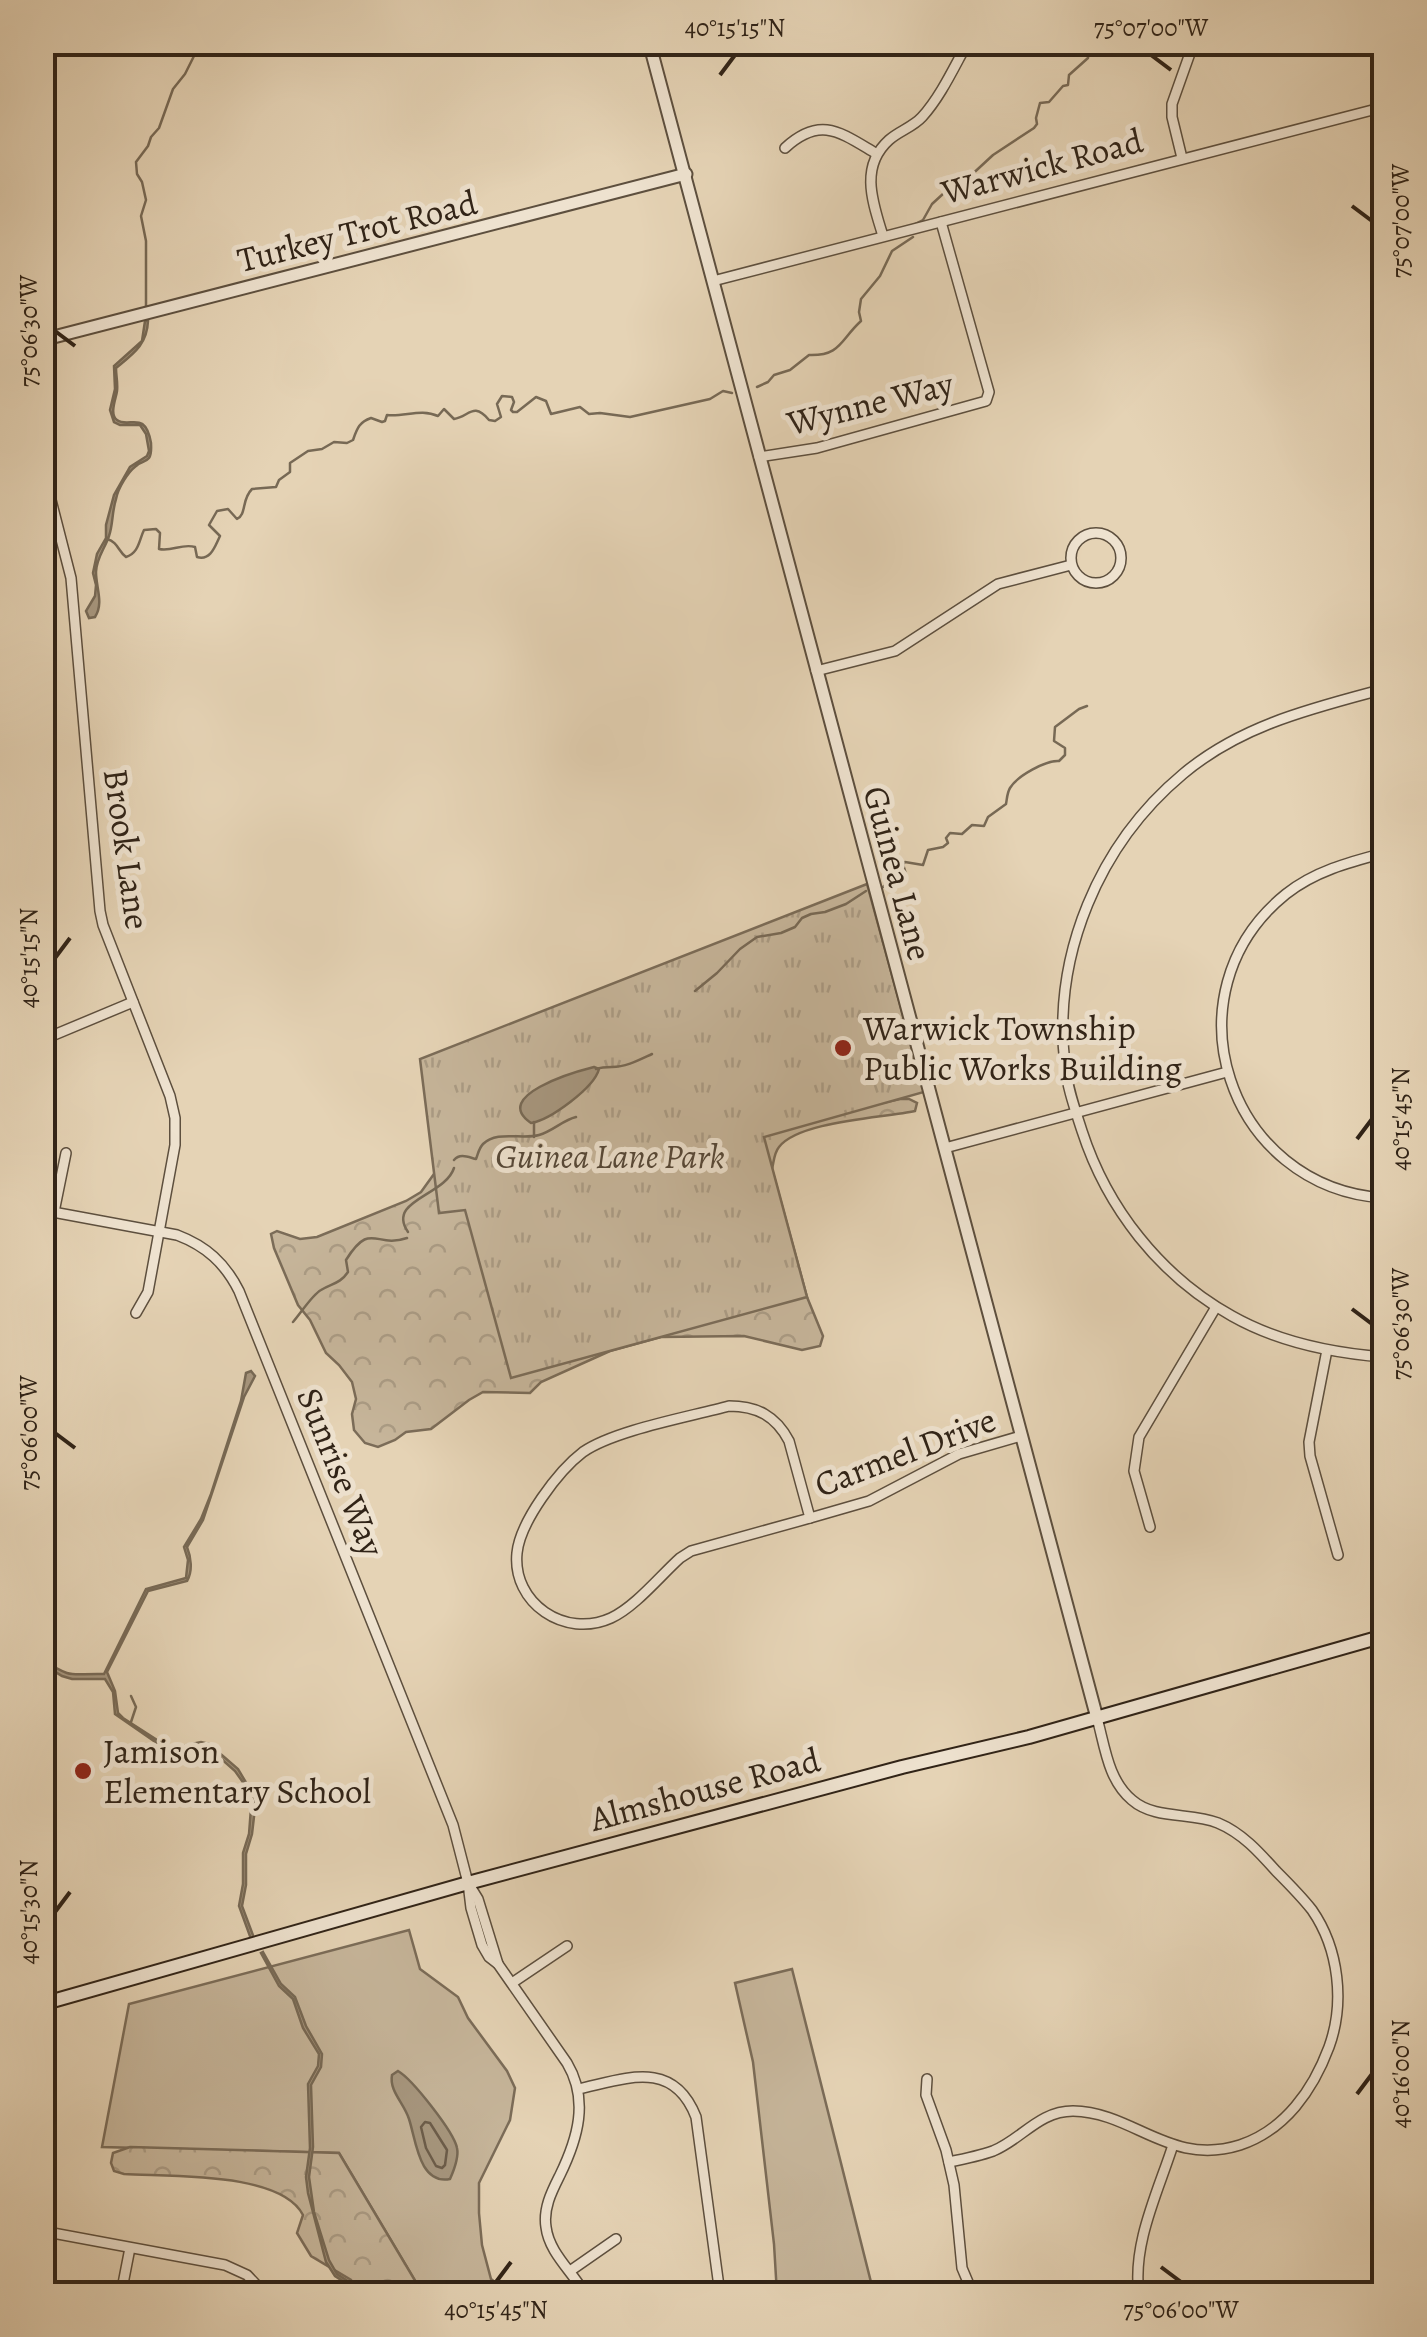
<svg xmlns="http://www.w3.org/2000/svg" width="1427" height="2337" viewBox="0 0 1427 2337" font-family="Alegreya,serif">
  <defs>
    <pattern id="forest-crowns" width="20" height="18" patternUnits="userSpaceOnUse" patternTransform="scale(2.5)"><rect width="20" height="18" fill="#c6b59a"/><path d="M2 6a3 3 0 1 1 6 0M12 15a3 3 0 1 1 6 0" fill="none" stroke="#aa9b84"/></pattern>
    <pattern id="park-tufts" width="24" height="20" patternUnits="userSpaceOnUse" patternTransform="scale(2.5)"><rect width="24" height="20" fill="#c6b59a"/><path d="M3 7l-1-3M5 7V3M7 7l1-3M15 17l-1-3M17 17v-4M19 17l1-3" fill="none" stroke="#aa9b84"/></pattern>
  </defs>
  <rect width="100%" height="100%" fill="#e5d3b5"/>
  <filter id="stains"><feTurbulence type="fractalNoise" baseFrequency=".002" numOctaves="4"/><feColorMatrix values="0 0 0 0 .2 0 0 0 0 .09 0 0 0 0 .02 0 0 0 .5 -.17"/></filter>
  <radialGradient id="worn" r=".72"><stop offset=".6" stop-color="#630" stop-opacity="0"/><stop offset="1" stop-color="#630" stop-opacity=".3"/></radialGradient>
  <!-- green -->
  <g fill="#c6b59a" stroke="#7b6c58" stroke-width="2.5">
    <polygon points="409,1930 420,1969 458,1997 468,2018 507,2071 515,2088 510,2120 479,2183 479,2213 482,2245 491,2279 510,2294 423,2294 339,2153 102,2147 129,2004"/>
    <polygon points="792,1969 874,2294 777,2294 774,2244 753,2062 735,1983"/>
  </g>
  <!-- forest -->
  <g fill="url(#forest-crowns)" stroke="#7b6c58" stroke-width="2.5">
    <path d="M900,1099h9l8,4 -2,8c-32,7 -116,10 -136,36 -5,6 -5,14 -7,22l35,128 16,39 -3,10 -18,4 -58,-14 -83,1 -51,14 -69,31 -11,11 -47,-1 -14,8 -38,29 -25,3 -11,8 -17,7 -13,-4 -11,-13 -2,-16 4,-15 -4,-17 -13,-17 -13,-12 -16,-33 -12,-15 -24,-57 -3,-14 6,-3 23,8 17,-2 89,-36 15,-9 13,-18 290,-26 100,-32z"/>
    <path d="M130,2147l209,6 84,141h-65l-7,-14 -40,-24 -14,-23 6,-18c-22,-44 -137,-38 -179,-41l-10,-3 -3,-8 2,-10z"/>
  </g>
  <!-- park -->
  <polygon fill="url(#park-tufts)" stroke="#7b6c58" stroke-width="2.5" points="867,884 924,1092 764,1137 807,1297 511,1378 465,1210 439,1213 420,1059"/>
  <!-- water -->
  <g fill="#a7977f" stroke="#776955" stroke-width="2.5">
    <path d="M145,321h3c-1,24 -15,33 -32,47 0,8 2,15 1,23 -1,8 -8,23 0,29 12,9 28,-11 34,23 0,4 1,11 -2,15 -3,4 -9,4 -13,8 -8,6 -18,22 -20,33 -4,12 -3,26 -7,37 -4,12 -13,23 -13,36 0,16 8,31 -1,45l-6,1 -3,-7 9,-15 1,-11 -3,-12 4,-19 9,-16v-13l8,-30 16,-28 17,-11 2,-5 -3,-17 -6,-9h-20l-6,-3 -4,-12 5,-21 -1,-23 28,-25z"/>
    <path d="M594,1067l5,2c-5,19 -49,51 -68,54 -40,-27 43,-51 63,-56z"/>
    <path d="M251,1371l4,5 -11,21 -41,123 -16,27c4,10 6,24 0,34l-39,10 -41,81 8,19 3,22 5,5 45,29h9l24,-5 8,2 29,25 16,27 1,12 -3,26 -6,20v31l-4,21 12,32 -3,1 -12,-33 4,-22v-31l6,-19 2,-26v-11l-4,-9 -12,-17 -27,-24 -7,-2 -24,6 -10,-1 -52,-36 -2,-22 -8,-13h-33l-10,-3 -19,-12v-4c31,20 27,13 61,14l42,-85 40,-11 2,-18 -4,-13 17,-28 10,-25 30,-93 5,-28z"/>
    <polygon points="263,1952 281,1984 295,1997 306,2026 322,2054 321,2067 311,2085 313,2147 309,2177 314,2212 329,2260 337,2274 368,2294 363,2294 335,2276 326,2262 308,2193 306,2177 310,2148 308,2084 318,2066 319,2054 303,2028 293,1999 279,1986 261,1953"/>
    <path d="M398,2071c14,8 56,61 59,77 2,9 -3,22 -7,31 -31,6 -34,-39 -41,-60 -5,-16 -20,-28 -17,-44z"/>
  </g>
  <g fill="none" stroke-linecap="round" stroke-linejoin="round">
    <!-- shore -->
    <polygon stroke="#6c5d4b" stroke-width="2.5" points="425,2122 430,2123 447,2150 445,2165 442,2168 436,2166 426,2148 421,2127"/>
    <!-- stream -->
    <g stroke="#776955" stroke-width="2.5">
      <polyline points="913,225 923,220 932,204 944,193 956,183 966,180 993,155 1034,128 1037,124 1036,118 1040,103 1049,102 1063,86 1068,85 1069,75 1088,58 1089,42"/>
      <polyline points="146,308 146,241 141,216 146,200 142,182 137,174 136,162 148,146 151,137 159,128 173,89 185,74 201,42"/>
      <path d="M757,387l11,-5 6,-7 16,-5 19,-15c32,1 31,-15 52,-34l-2,-9 2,-13 19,-23 12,-25 21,-14"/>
      <path d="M107,539c11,3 11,12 19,18 13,-4 13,-17 18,-27l12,-1 4,4 -1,16c13,3 23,-6 36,-2l2,10c14,4 18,-11 23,-21l-11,-11 8,-14 11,-2 9,10c10,-5 4,-19 15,-30l24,-2 3,-7 11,-8v-9l18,-12 14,-2 12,-7 13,1 6,-3c4,-11 6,-18 18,-22l11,4 3,-1 2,-6c18,2 34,-7 51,1l6,-7 10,10c15,-2 19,-18 35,1l6,1 6,-4 -4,-13 5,-8 10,1 2,5 -3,8 2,2h4l19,-15 10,4 5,13 29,-7 9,7 11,-1 30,4 80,-18 13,-8 9,2"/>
      <path d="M883,887l11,-10 12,-3 -3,-10 2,-2 18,3 5,-15 15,-3 5,-4 -2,-5 4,-5 12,1 10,-9 12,1 4,-9 18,-13c1,-5 1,-11 4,-16 7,-12 36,-28 49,-27l6,-6v-7l-11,-7 1,-14 24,-18 8,-3"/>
      <polyline points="695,991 717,973 740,949 757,937 781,933 795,927 802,918 811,914 825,912 846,904 866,891"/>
      <path d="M596,1069c6,-2 11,-2 16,-2 14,0 27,-7 40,-13"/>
      <polyline points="534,1137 534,1122"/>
      <path d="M454,1160c6,-7 14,-3 22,-1 2,-5 3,-11 7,-15 14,-14 39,-4 56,-9 14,-4 24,-15 37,-18"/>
      <path d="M408,1232c-22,-32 37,-36 46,-64"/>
      <path d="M293,1322c8,-9 19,-27 28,-32 11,-7 19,-6 27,-18l-2,-12c25,-40 29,-11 61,-22"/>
      <polyline points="131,1722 136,1707 131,1696"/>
    </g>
    <!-- minor casing -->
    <g stroke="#5d4f3e" stroke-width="12">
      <g id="minor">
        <path d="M785,148c36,-33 56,-15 92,6"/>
        <polyline points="1182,158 1172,117 1172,104 1194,42"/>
        <path d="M883,236c-10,-33 -24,-69 6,-96 10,-9 24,-13 33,-23 19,-21 32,-50 46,-75"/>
        <polyline points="713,281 1384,107"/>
        <polyline points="759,457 817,448 986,401 989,392 941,222"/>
        <polyline points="42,465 71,578 100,911 103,925 170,1096 175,1118 175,1145 148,1292 136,1313"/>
        <circle cx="1096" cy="558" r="25"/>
        <polyline points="816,671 895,651 998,584 1071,565"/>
        <path d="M1384,689c-71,19 -143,36 -201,85 -84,70 -131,181 -118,291 2,22 10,44 17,66 25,77 78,145 150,185 46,26 100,37 152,41"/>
        <path d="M1384,853c-34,9 -69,18 -98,41 -123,99 -58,294 98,304"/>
        <polyline points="42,1040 133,1002"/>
        <polyline points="945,1148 1227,1072"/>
        <path d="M42,1210l135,25c29,11 48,28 62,56l214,534 15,58 3,25 11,37 7,12 9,7 69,99c22,37 11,75 -7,112 -8,16 -17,33 -14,52 3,26 27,45 39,67"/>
        <polyline points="54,1212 66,1153"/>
        <polyline points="1327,1350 1309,1442 1310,1456 1338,1555"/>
        <path d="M729,1406c28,0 47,10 60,35l21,77 -119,33 -11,7c-20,18 -45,49 -69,60 -46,21 -99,-15 -94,-65 3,-31 41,-82 66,-101 32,-22 106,-35 146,-46z"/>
        <polyline points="810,1518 869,1501 959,1454 1021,1436"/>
        <polyline points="1150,1527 1134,1471 1139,1437 1216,1307"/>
        <polyline points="470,1886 478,1899 498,1964"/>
        <polyline points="512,1983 567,1946"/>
        <polyline points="927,2079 926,2095 946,2150 954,2185 962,2268 973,2294"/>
        <path d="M578,2089c47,-10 95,-31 118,28l24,177"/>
        <path d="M949,2162c15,-3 30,-6 44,-11 29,-12 46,-40 80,-40 61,1 97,56 167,34 45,-15 73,-55 89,-98 16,-44 10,-98 -17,-137 -11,-14 -24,-27 -36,-39 -17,-19 -34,-38 -58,-48 -27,-11 -63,-3 -86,-23 -24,-20 -27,-53 -35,-82"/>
        <polyline points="42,2231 225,2265 247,2275 265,2294"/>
        <polyline points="570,2271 616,2239"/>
        <polyline points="121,2294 130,2248"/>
        <path d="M1139,2294c-7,-50 19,-102 34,-149"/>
      </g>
    </g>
    <!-- tertiary casing -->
    <g stroke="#5d4f3e" stroke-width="15">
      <g id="tertiary">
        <polyline points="649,42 1097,1718"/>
        <polyline points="42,340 686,174"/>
      </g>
    </g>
    <!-- secondary casing -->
    <g stroke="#302317" stroke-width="16">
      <polyline id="secondary" points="42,2004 468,1883 902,1767 1029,1737 1384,1636"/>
    </g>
    <!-- minor -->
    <use href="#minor" stroke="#eee2cf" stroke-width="9"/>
    <!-- tertiary -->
    <use href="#tertiary" stroke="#eee2cf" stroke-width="11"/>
    <!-- secondary -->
    <use href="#secondary" stroke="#eee2cf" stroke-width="12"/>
  </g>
  <!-- ticks -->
  <path fill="none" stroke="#302317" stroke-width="4" d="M1151,55l20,15M720,75l15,-20M1352,206l20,15M55,331l20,15M55,958l15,-20M1357,1139l15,-20M1352,1309l20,15M55,1433l20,15M55,1912l15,-20M1357,2094l15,-20M1161,2267l20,15M496,2282l15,-20"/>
  <!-- markers -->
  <g fill="#8f2418" stroke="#eee2cf" stroke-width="4">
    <circle cx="843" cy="1048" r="10"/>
    <circle cx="83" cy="1771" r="10"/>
  </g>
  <g text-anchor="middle" stroke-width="10" stroke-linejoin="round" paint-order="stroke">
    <!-- street labels -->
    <g font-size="35" fill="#302317" stroke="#eee2cf">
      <text transform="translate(1042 166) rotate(-15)" y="12">Warwick Road</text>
      <text transform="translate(357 231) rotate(-14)" y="12">Turkey Trot Road</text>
      <text transform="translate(870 403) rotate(-14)" y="12">Wynne Way</text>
      <text transform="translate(127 849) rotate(82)" y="12">Brook Lane</text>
      <text transform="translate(898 873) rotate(75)" y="12">Guinea Lane</text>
      <text transform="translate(905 1452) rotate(-21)" y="12">Carmel Drive</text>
      <text transform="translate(341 1472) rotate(68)" y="12">Sunrise Way</text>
      <text transform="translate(705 1789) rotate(-15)" y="12">Almshouse Road</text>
    </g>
    <!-- poi labels -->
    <g font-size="35" fill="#302317" stroke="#eee2cf" text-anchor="start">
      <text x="863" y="1040">Warwick Township<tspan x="863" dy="40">Public Works Building</tspan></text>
      <text x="103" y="1763">Jamison<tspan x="103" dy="40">Elementary School</tspan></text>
    </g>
    <!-- park labels -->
    <g font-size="35" font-style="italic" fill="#564838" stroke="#eee2cf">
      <text x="610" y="1168">Guinea Lane Park</text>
    </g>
  </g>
  <!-- margin -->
  <rect width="1427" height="2337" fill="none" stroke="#e5d3b5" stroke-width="110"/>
  <rect x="55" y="55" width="1317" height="2227" fill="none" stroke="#302317" stroke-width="4"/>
  <g font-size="25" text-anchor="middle" fill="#302317">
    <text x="735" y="36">40°15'15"N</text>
    <text x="1151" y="36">75°07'00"W</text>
    <text transform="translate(1400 221) rotate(-90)" y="9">75°07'00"W</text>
    <text transform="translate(28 331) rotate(-90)" y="9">75°06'30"W</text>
    <text transform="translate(28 958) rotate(-90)" y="9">40°15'15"N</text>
    <text transform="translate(1400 1119) rotate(-90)" y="9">40°15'45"N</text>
    <text transform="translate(1400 1324) rotate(-90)" y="9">75°06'30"W</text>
    <text transform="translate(28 1433) rotate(-90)" y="9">75°06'00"W</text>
    <text transform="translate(28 1912) rotate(-90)" y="9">40°15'30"N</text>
    <text transform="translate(1400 2074) rotate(-90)" y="9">40°16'00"N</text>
    <text x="496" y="2318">40°15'45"N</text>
    <text x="1181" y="2318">75°06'00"W</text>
  </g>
  <rect width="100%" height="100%" filter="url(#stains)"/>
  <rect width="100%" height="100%" fill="url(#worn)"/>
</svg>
